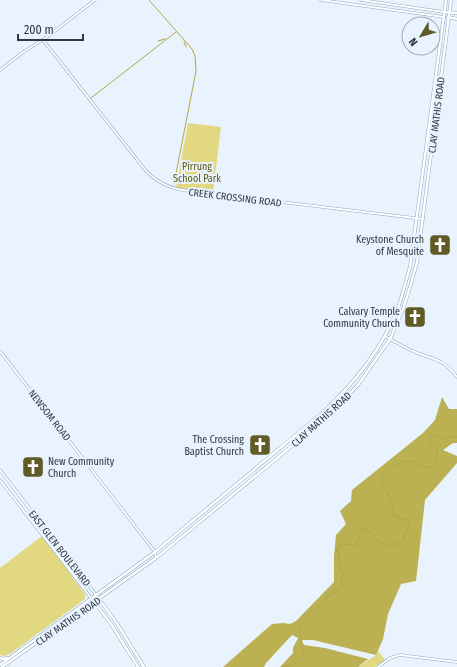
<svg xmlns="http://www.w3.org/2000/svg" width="457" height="667" viewBox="0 0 457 667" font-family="'Fira Sans Condensed',sans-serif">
  <rect width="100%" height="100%" fill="#e8f3fe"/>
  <!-- green -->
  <g fill="#e2d882">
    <polygon points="188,123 221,127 213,192 176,188"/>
    <polygon points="42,536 85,594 85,599 10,654 4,656 0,655 0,568"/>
    <polygon points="378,651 385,660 375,667 358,667 376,655"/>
  </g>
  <!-- forest -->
  <polygon fill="#bbb052" points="442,397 449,409 457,409 457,443 453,443 443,450 457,456 457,463 425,500 416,581 401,584 388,614 383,639 376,655 313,640 302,640 304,645 325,648 368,659 358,667 280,667 293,653 293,648 298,638 292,635 266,663 264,667 223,667 272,624 283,623 290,624 296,621 334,582 334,556 336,535 346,524 340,511 351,501 352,490 423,433 435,420"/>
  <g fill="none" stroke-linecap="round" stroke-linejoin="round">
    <!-- stream -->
    <g stroke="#b1a647" stroke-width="1">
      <polyline points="149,0 192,49 195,56 196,71 174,184"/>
      <polyline points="158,41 165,39"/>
      <polyline points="184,42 186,47"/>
      <polyline points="91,98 176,32"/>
      <path d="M282,667l2,-1h8l7,-6 4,-6 -4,-28 29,-30 10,-5 4,-5v-9l1,-4 -3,-4 1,-6 -4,-12 1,-5 5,-2 13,1 6,-15 2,-1 7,3 8,10 11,5 14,-7 1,-6 5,-10 -4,-5h-5l-4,-4 -4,1c1,-11 -5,-24 -11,-32 -2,-14 15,-22 28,-23 6,0 12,5 18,7 9,-5 10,-12 8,-22l-6,-4v-5l4,-3 10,5 10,-3 3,1"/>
    </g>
    <!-- tertiary casing -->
    <g stroke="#8da7c2" stroke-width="3">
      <g id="tertiary">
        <polyline points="321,0 444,17"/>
        <polyline points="361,0 444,12"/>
        <path d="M43,40l99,126c10,13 24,21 40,24l241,29"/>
        <polyline points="0,70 22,53 47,37 95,0"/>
        <path d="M385,336c10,6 20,12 30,16 21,9 26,5 42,25"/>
        <polyline points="0,351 155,552 156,558"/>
        <polyline points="0,470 96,595"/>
        <polyline points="0,480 91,598"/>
        <polyline points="47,541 51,541 61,554 63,552"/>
        <polyline points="378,667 390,658 400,655 457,662"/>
      </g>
    </g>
    <!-- secondary casing -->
    <g stroke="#8da7c2" stroke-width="3.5">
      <g id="secondary">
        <polyline points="444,12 457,13"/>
        <polyline points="448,17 457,19"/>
        <polyline points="96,595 116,622 144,667"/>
        <polyline points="91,598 111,624 138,667"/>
        <polyline points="0,658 3,659 8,658"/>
        <path d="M0,665l155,-113 166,-138c33,-30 61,-65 77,-106 5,-14 8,-28 12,-41l36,-267"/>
        <polyline points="2,667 156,558 275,460 335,409 358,385 390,339 403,309 411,284 417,262 451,0"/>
      </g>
    </g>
    <!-- tertiary -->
    <use href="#tertiary" stroke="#fff" stroke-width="2"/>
    <!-- secondary -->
    <use href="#secondary" stroke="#fff" stroke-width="2.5"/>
  </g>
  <!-- icons -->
  <defs>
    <g id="church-square" transform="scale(1.15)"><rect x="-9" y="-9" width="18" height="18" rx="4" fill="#605a27" stroke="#e8f3fe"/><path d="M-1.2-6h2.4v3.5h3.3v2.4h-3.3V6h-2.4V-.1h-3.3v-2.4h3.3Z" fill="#fff"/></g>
  </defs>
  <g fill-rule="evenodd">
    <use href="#church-square" x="440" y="245"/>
    <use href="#church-square" x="415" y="317"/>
    <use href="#church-square" x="260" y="445"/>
    <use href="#church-square" x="33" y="467"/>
  </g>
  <g text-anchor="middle" stroke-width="4" stroke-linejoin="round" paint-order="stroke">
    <!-- street labels -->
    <g font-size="10" fill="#2c3742" stroke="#e8f3fe">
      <text transform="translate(436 115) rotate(-83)" y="4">CLAY MATHIS ROAD</text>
      <text transform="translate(235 197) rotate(7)" y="4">CREEK CROSSING ROAD</text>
      <text transform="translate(50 415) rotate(52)" y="4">NEWSOM ROAD</text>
      <text transform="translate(321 419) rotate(-42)" y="4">CLAY MATHIS ROAD</text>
      <text transform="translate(60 548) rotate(52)" y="4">EAST GLEN BOULEVARD</text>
      <text transform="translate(68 621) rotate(-35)" y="4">CLAY MATHIS ROAD</text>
    </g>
    <!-- park labels -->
    <g font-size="10" fill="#605810" stroke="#e8f3fe">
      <text x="197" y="170">Pirrung<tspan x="197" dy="12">School Park</tspan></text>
    </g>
    <!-- poi labels -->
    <g font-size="10" fill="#2c3742" stroke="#e8f3fe" text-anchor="end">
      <text x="424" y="243">Keystone Church<tspan x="424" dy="12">of Mesquite</tspan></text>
      <text x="400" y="315">Calvary Temple<tspan x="400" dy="12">Community Church</tspan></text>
      <text x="244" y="443">The Crossing<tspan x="244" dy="12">Baptist Church</tspan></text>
      <text x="48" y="465" text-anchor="start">New Community<tspan x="48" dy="12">Church</tspan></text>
    </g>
  </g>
  <!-- north arrow -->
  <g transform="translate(421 36) rotate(232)"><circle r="19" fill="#e8f3fe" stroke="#9da8b3"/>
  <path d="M0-3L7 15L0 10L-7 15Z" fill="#605a27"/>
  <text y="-6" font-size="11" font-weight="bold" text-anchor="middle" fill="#2c3742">N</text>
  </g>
  <!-- scale -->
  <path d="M18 34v6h65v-6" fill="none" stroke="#2c3742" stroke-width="2"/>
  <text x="24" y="34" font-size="12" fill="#2c3742" stroke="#e8f3fe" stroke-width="3" paint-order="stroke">200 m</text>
</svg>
